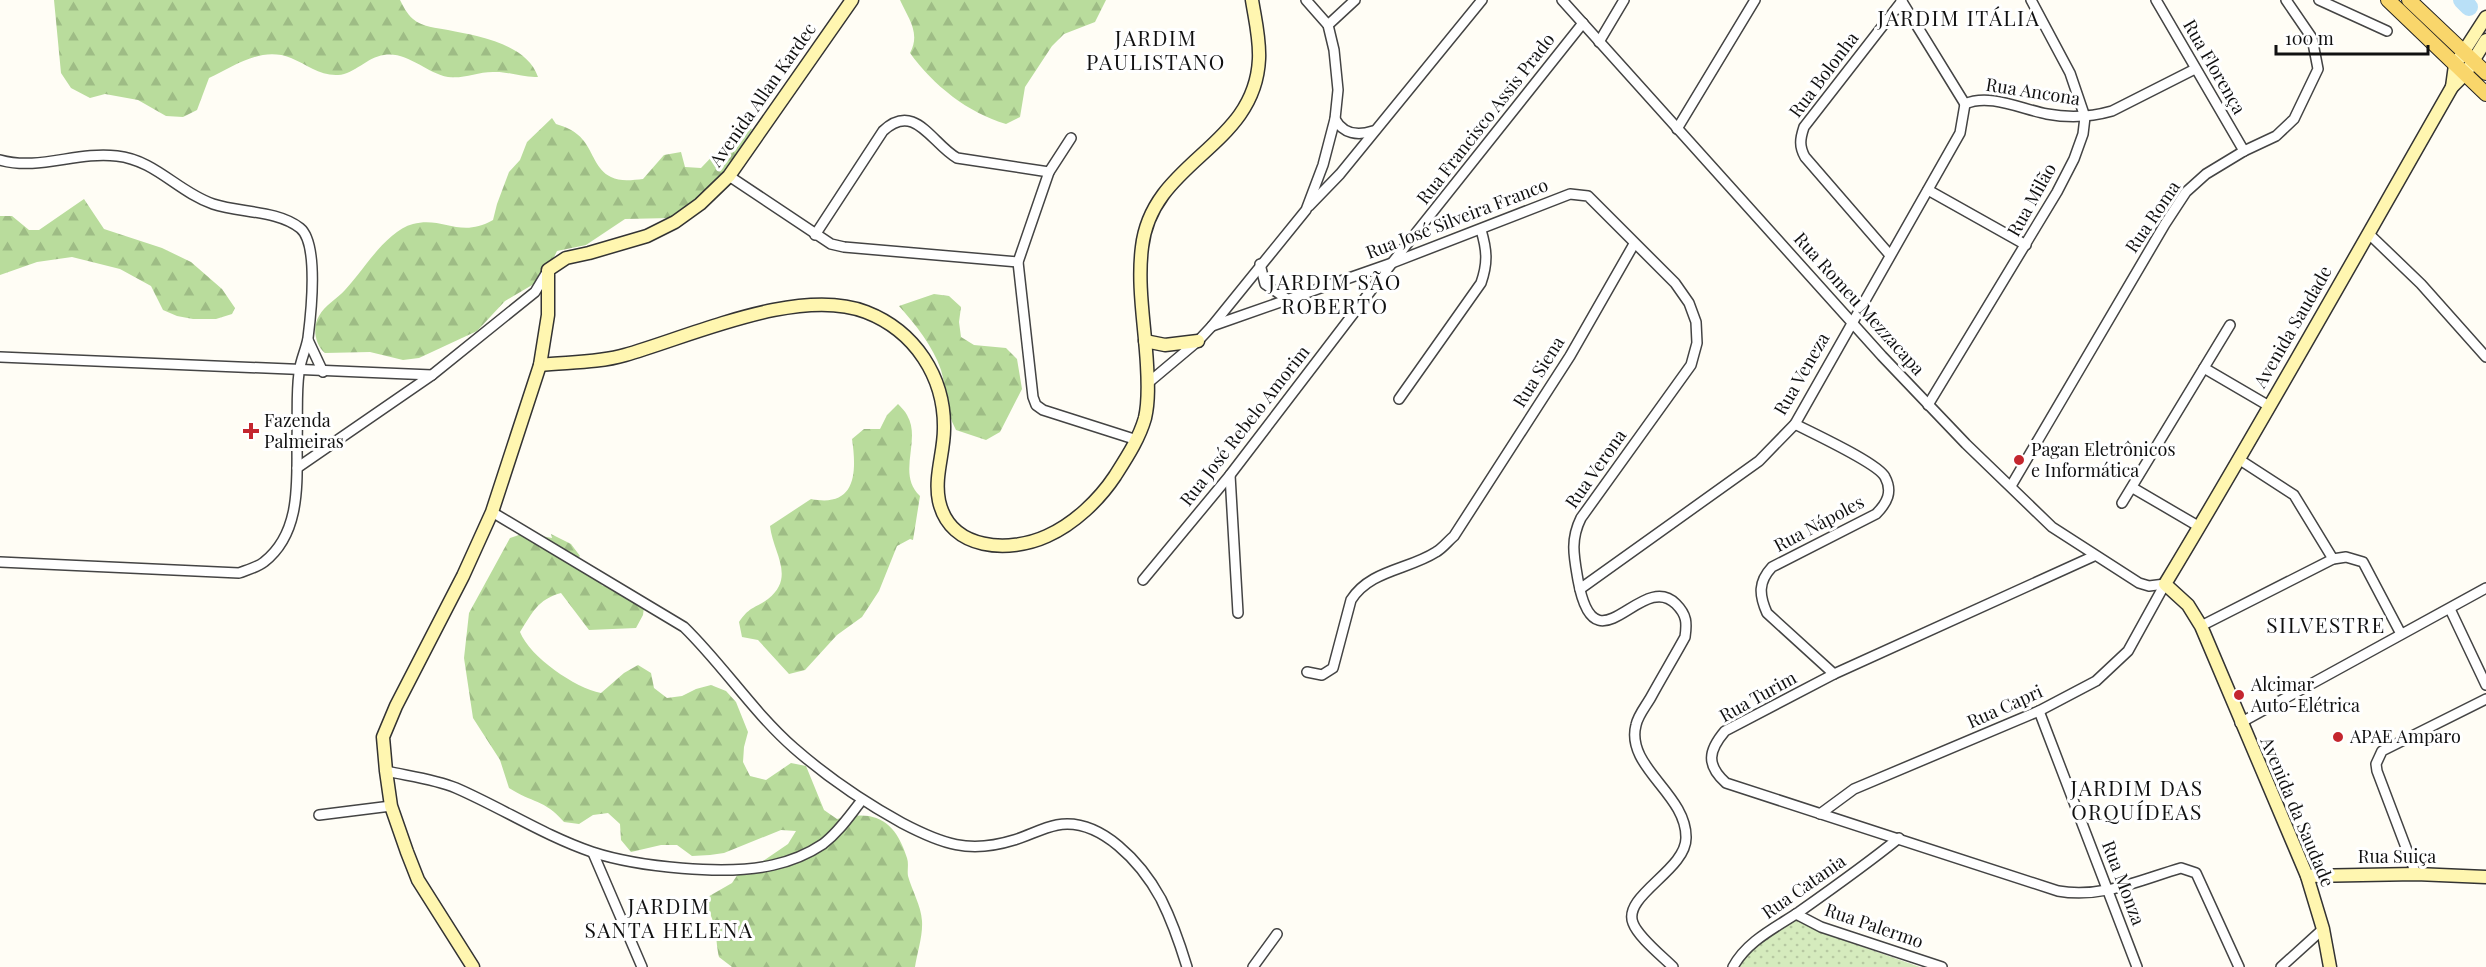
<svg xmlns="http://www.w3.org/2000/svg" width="2486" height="967" viewBox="0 0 2486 967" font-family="'Playfair Display',serif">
  <defs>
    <pattern id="forest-firs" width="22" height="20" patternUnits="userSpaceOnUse" patternTransform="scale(1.5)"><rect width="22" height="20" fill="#b9dc9c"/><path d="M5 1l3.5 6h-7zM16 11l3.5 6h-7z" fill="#9ebc85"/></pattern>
    <pattern id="park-dots" width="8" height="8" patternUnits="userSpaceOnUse" patternTransform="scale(1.5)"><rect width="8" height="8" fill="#d5ebbd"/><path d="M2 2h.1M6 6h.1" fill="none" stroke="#b6c8a1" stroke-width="1.8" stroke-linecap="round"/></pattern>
  </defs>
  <rect width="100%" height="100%" fill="#fffdf5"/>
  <!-- forest -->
  <g fill="url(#forest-firs)">
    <path d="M54,0h346c3,6 7,14 13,19 9,8 24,9 35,11 31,6 79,14 90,47 -15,1 -30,-6 -45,-5 -16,0 -29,7 -45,5 -22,-4 -41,-26 -64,-22 -17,2 -29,19 -46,20 -18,1 -32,-11 -47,-17 -30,-12 -56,8 -82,20l-12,32 -14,7 -17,-1 -28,-16 -33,-6 -15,4 -19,-10 -10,-15z"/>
    <path d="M900,0h206l-11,22 -31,12 -12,12 -27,41 -5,30 -14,7c-38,-11 -73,-39 -96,-71 11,-20 -2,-35 -10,-53z"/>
    <path d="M552,118l4,6c10,3 20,7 27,16 10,12 13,30 28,37 9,5 22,3 32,2l21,-24 17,-3 4,15 16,1 22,-23 26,-17 3,1 -34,58 -47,31 -46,1 -39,26 -29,6 -13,27 -39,23 -28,30 -58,27 -16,2 -33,-8 -45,1c-10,-8 -13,-26 -6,-37 6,-11 18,-17 26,-26 18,-19 41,-59 68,-66 30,-8 47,15 80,-4l4,-16 12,-32 11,-12 7,-18z"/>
    <polygon points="84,199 104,229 162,248 191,262 222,289 235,308 232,314 216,319 193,319 177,316 163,310 151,286 120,269 72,257 37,262 0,275 0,216 12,216 29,230 39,230"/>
    <path d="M934,294l15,2 12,11 -2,15 2,15 13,8 32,3 11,11 5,30 -22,43 -14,8 -30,-10c-11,-20 -9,-40 -15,-60 -8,-24 -26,-46 -42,-64z"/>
    <path d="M898,404c3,3 7,7 9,11 15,25 -11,59 13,81l-7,44 -3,-1 -13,7 -18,45 -17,26 -25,18 -32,35 -16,4 -31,-34 -16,-3 -3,-15c11,-16 15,-13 29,-23 28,-22 5,-46 2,-73l41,-27c45,9 46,-26 41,-60l12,-10h16l7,-14z"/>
    <path d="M525,533l27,5 -1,-4 20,10 9,12 -4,4 27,26c20,-2 27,-1 42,13l-2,16 -7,13 -47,2 -28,-37c-24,7 -28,19 -41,39 10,25 55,56 81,61l23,-20 14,-8 13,8 3,15 13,10 15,-2 14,-7 15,-4 15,6 10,11 12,30 -4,15 -1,15 7,14 16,4 25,-17 15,3 18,44 13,9c37,-10 58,0 70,39 2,6 0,12 1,18 4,15 13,29 14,45 1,15 -5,32 -7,46h-183l-13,-10c-4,-18 -1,-28 -10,-45l-17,-6 40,-23 6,-9 12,-4 38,-26 8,-13 -15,-1 -57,23 -14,2 -18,1 -15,-11h-16l-30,7 -10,-12 -1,-16 -12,-11 -15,2 -14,9 -15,-2c-20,-23 -32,-19 -55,-34l-9,-28 -27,-42 -9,-60 5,-45 41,-75z"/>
  </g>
  <!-- park -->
  <polygon fill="url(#park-dots)" points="1794,919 1820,932 1920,967 1737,967 1756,944"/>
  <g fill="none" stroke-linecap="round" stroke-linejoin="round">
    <!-- river -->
    <polyline stroke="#b9e0f7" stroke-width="18" points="2462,0 2469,7"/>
    <!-- street casing -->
    <g stroke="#444" stroke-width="12">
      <g id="street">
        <polyline points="1562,0 1882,356 1966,444 2052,527 2139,583 2149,586 2165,584"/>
        <polyline points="1901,0 1965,104"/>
        <polyline points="2156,0 2244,151"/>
        <polyline points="2319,0 2387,31"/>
        <polyline points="1328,25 1355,0"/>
        <polyline points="1599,42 1624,0"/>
        <path d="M1965,104c24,-11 56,5 82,10 22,4 44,3 65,-3l83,-42"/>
        <path d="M1335,119c8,15 23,17 38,12"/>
        <polyline points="1677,129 1755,0"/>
        <polyline points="1071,138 1049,172 1018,262 1033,397 1036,405 1043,410 1137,440"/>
        <path d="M0,160c39,11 77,-9 117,-4 38,4 61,36 96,48 27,9 64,6 87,24 19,15 11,86 8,110 -2,12 -8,23 -9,35 -3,22 -1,45 -2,68 0,42 4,92 -33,121 -6,5 -17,8 -25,11l-239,-11"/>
        <polyline points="729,176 831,244 844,247 1018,262"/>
        <polyline points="1928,190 2026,245"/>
        <polyline points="1309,206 1340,174 1482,0"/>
        <polyline points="2368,233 2421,284 2486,357"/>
        <path d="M815,235l68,-104c32,-30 49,13 74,27l92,14"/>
        <path d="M1889,254l-84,-97c-6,-11 -5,-18 -1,-30l98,-126"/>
        <polyline points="1260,264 1265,284 1287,299"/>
        <path d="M1212,326l180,-63 178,-69 18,2 87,87 14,20 7,19 1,21 -6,22 -110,153c-11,22 -7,39 -3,62 17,95 63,-11 98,24 11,11 11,19 9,33 -11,20 -23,40 -34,60 -5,9 -13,18 -15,28 -11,42 51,69 50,113 0,32 -64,58 -53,85 5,14 29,33 40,44"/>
        <polyline points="308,340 323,372"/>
        <polyline points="0,357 432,375 535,292 547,272"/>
        <polyline points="2204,368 2269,406"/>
        <polyline points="1148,383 1198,341 1212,326 1306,210 1323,165 1335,119 1338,90 1334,50 1328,25 1306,0"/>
        <path d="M1399,399l82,-116c7,-20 6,-33 0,-53"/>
        <polyline points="1928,405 2057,192 2074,159 2083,134 2085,117 2070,73 2031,0"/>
        <path d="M1795,424c17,9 83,39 90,53 8,15 2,26 -9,37l-104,53c-14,15 -13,28 -5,46l67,61"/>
        <polyline points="2240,460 2294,495 2333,559"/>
        <polyline points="297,468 432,375"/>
        <polyline points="1230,475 1238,613"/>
        <polyline points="2011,486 2165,224 2186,192 2206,174 2244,151 2276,136 2294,119 2318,69 2312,38 2286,0"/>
        <polyline points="2133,488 2198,526"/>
        <polyline points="2122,503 2230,325"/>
        <path d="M492,512l192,115c39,38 69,85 110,121 32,28 70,54 108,75 40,21 67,31 112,17 14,-4 28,-12 43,-15 44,-8 85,39 104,74 11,22 19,45 26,68"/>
        <path d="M2094,556l-260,118 -109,57c-17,20 -19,34 1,52l332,108c43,8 82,-11 123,-23l15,5 43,94"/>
        <polyline points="1143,580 1230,475 1392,263 1583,23"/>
        <polyline points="1580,589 1759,461 1795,424 1960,133 1965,104"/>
        <polyline points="2450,609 2486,685"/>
        <polyline points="2201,626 2333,559 2346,557 2363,562 2401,634"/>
        <path d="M1307,672l15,3 11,-7 18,-68c19,-30 57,-30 85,-48 7,-4 12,-11 18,-16l116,-180 64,-112"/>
        <polyline points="2039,711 2137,967"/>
        <polyline points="2240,723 2486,588"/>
        <path d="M386,771c22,5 49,8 70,17 46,20 89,48 136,64 46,15 134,24 181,13 18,-4 35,-11 50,-21 16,-12 27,-29 39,-44"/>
        <polyline points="1820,814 1854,789 2039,711 2096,681 2128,651 2165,584"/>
        <polyline points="319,815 391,806"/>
        <polyline points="593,853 642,967"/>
        <polyline points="2416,874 2377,771 2376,764 2382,751 2486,699"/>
        <polyline points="1796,914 1821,927 1942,967"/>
        <polyline points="1253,967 1277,934"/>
        <path d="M1733,967c14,-26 42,-39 66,-55 34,-24 68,-48 100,-74"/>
        <polyline points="2281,967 2323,929"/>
      </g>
    </g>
    <!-- secondary casing -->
    <g stroke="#333" stroke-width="15">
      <g id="secondary">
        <polyline points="2452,87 2455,65 2486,17"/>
        <polyline points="1145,341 1165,345 1198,341"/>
        <path d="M540,365c27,-3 58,-2 85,-10 67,-19 174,-69 241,-43 49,19 79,65 78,117 0,24 -10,48 -5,72 11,50 71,52 108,35 27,-12 52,-36 68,-60 12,-19 24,-37 30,-58 4,-17 3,-36 2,-53 -2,-39 -10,-79 -5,-118 10,-87 113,-99 117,-188 1,-20 -4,-40 -7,-59"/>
        <polyline points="2307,876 2416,874 2486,877"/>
        <polyline points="473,967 418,880 407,852 391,806 386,771 383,737 396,706 463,576 492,512 540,365 548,315 548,270 566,258 589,253 647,236 675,222 700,204 729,176 852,0"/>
        <path d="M2330,967l-7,-38 -16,-53 -106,-250 -13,-21 -23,-21c99,-164 192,-331 287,-497l13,-13 21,-34"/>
      </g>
    </g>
    <!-- primary casing -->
    <g stroke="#222" stroke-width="16">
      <g id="primary">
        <polyline points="2388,0 2486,94"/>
        <polyline points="2409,0 2486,73"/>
      </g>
    </g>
    <!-- street -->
    <use href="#street" stroke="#fff" stroke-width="9"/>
    <!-- secondary -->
    <use href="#secondary" stroke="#fff6b0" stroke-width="12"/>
    <!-- primary -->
    <use href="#primary" stroke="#f9d66b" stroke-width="14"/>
  </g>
  <!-- markers -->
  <g fill="#c4262e" stroke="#fff" stroke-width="2">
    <path d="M248 422h6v6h6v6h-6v6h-6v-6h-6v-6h6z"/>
    <circle cx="2019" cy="460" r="6"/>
    <circle cx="2239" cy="695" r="6"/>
    <circle cx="2338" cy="737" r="6"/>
  </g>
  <g text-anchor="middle" stroke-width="6" stroke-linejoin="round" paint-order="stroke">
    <!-- street labels -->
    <g font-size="18" fill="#111" stroke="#fff">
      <text transform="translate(2214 67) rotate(60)" y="6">Rua Florença</text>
      <text transform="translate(1824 75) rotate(-53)" y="6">Rua Bolonha</text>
      <text transform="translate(2033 92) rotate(9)" y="6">Rua Ancona</text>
      <text transform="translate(763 95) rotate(-55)" y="6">Avenida Allan Kardec</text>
      <text transform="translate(1486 119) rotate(-52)" y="6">Rua Francisco Assis Prado</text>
      <text transform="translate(2032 200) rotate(-61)" y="6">Rua Milão</text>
      <text transform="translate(2153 217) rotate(-56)" y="6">Rua Roma</text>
      <text transform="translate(1457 219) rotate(-21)" y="6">Rua José Silveira Franco</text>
      <text transform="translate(1859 304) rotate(48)" y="6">Rua Romeu Mezzacapa</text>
      <text transform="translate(2293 327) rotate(-60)" y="6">Avenida Saudade</text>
      <text transform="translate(1539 372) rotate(-58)" y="6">Rua Siena</text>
      <text transform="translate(1802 374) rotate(-60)" y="6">Rua Veneza</text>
      <text transform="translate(1245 426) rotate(-52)" y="6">Rua José Rebelo Amorim</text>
      <text transform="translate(1596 469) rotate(-55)" y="6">Rua Verona</text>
      <text transform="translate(1819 524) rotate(-28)" y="6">Rua Nápoles</text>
      <text transform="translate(1758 697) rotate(-29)" y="6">Rua Turim</text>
      <text transform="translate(2005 707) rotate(-24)" y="6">Rua Capri</text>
      <text transform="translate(2297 812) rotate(67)" y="6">Avenida da Saudade</text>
      <text x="2397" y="863">Rua Suiça</text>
      <text transform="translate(2123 883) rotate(69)" y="6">Rua Monza</text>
      <text transform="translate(1804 887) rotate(-35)" y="6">Rua Catania</text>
      <text transform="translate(1874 926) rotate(19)" y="6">Rua Palermo</text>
    </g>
    <!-- poi labels -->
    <g font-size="18" fill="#111" stroke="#fff" text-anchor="start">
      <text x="264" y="427">Fazenda<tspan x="264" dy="21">Palmeiras</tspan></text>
      <text x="2031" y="456">Pagan Eletrônicos<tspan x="2031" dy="21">e Informática</tspan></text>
      <text x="2251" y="691">Alcimar<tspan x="2251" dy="21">Auto-Elétrica</tspan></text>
      <text x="2350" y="743">APAE Amparo</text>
    </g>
    <!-- quarter labels -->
    <g font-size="21" letter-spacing="1.5" fill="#111" stroke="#fff">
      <text x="1959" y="26">JARDIM ITÁLIA</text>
      <text x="1156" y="46">JARDIM<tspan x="1156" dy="24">PAULISTANO</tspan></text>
      <text x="1335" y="290">JARDIM SÃO<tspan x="1335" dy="24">ROBERTO</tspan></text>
      <text x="2326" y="633">SILVESTRE</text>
      <text x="2137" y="796">JARDIM DAS<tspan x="2137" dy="24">ORQUÍDEAS</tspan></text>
      <text x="669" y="914">JARDIM<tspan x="669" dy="24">SANTA HELENA</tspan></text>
    </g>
  </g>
  <!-- scale -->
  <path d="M2276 45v9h152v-9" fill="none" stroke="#111111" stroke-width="3"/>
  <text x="2285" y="45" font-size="18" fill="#111111" stroke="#ffffff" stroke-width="4.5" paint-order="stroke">100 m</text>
</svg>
